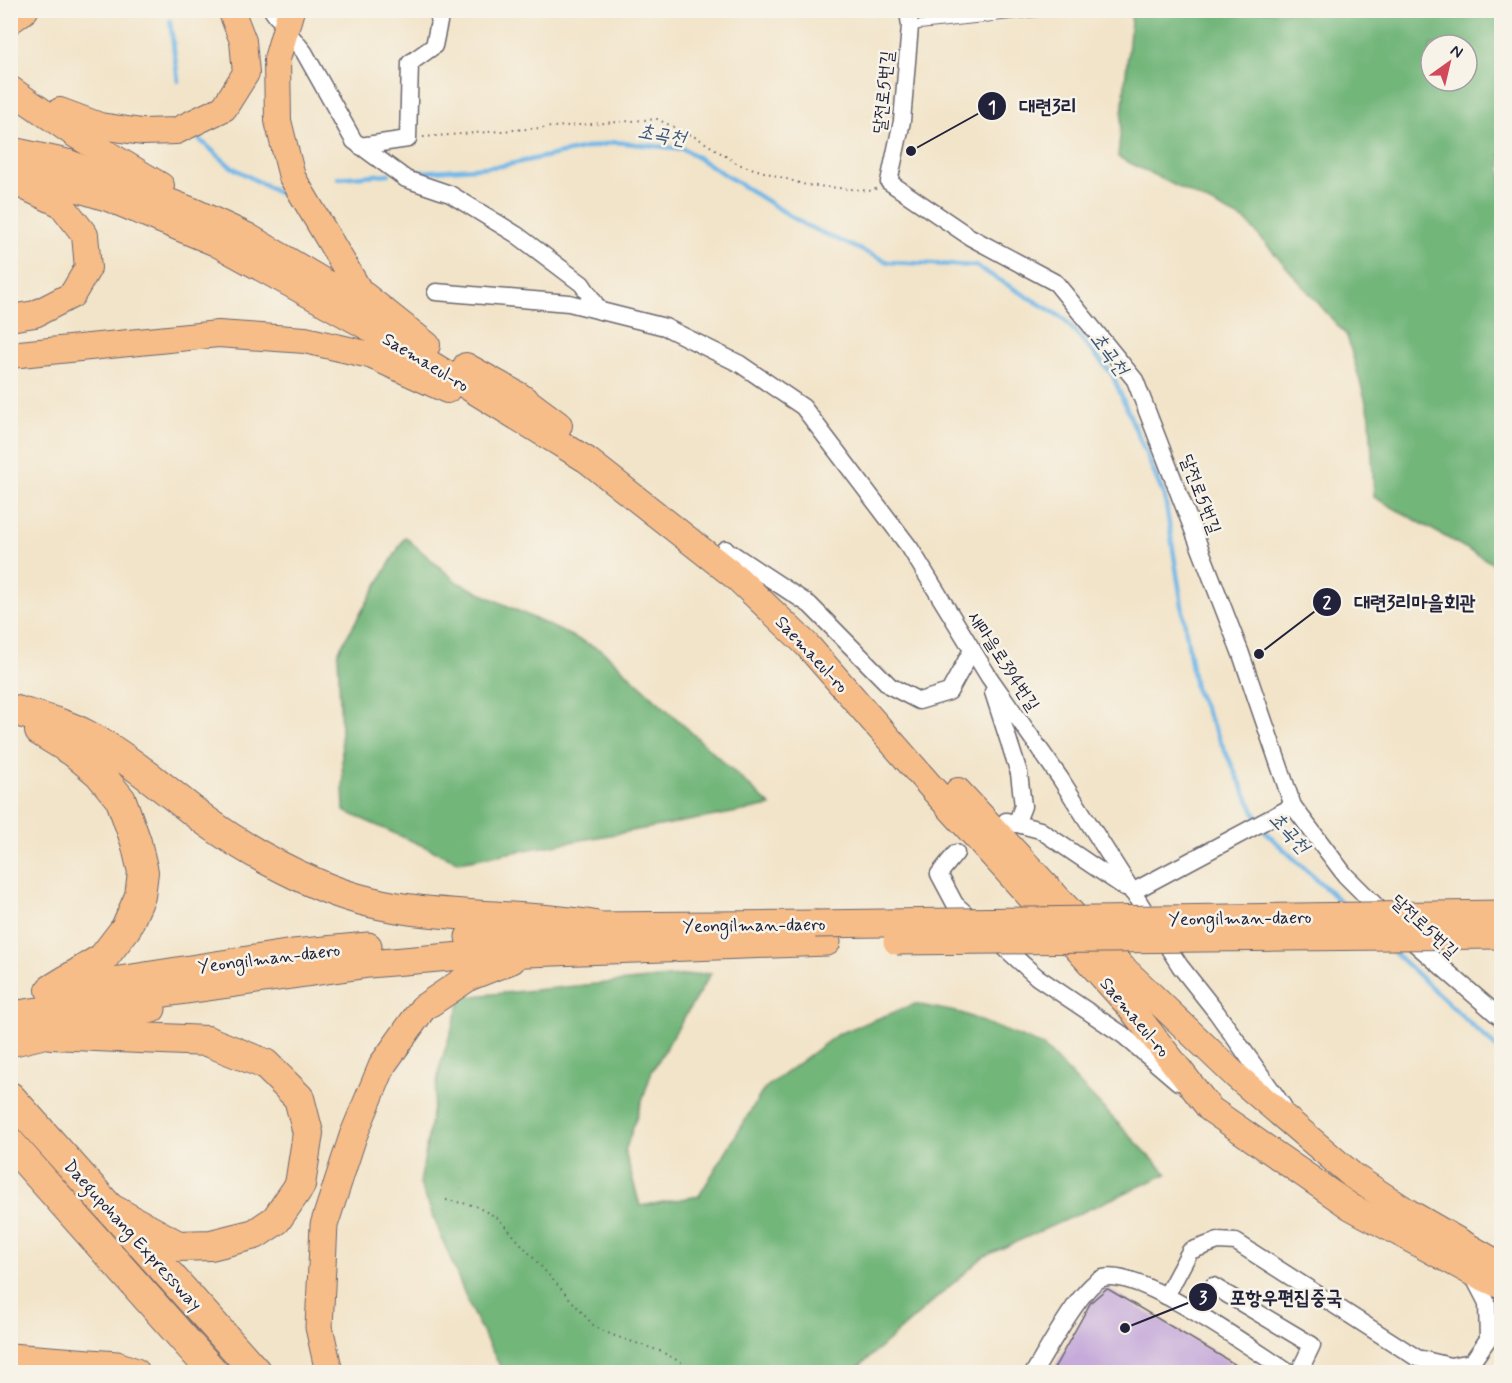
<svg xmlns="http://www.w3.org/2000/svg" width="1512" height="1383" viewBox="0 0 1512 1383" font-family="Mynerve,'Poor Story',sans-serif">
  <rect width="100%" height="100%" fill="#f7f3e8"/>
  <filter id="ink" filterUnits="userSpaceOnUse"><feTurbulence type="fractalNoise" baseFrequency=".0167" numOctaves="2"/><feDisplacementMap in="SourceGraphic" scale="12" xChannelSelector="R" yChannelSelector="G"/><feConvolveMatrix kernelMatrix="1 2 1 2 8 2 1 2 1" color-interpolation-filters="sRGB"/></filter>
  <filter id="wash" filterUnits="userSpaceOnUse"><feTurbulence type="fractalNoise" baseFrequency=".008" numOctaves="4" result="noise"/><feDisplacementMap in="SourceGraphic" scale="24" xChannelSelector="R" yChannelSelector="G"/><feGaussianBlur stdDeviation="1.35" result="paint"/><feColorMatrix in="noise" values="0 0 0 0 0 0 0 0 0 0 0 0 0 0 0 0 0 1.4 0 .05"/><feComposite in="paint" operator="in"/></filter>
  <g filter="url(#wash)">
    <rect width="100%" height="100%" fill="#f2e4c9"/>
    <!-- forest -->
    <g fill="#72b67a" stroke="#4a6c5a" stroke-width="1.5" fill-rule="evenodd">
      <path d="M1132,11h369v557l-127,-71 -4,-81 -23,-80 -101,-115 -128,-64zM1431,45h36v36h-36z"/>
      <polygon points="405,537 457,582 603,651 771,806 459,862 344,811 338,652"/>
      <polygon points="711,973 652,1071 625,1151 640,1206 699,1196 764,1089 838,1034 915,1004 961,1013 1043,1046 1167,1174 983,1257 853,1372 503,1372 472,1312 420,1184 440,1066 462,997"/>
    </g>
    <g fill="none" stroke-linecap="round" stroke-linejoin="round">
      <!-- stream -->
      <g stroke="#70b7e7" stroke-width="4.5">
        <polyline points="170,21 178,81"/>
        <polyline points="199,139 230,166 282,195"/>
        <polyline points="407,173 501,166 615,142 684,149 805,225 888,262 976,266 1063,318 1112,374 1165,498 1195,688 1258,820"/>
        <polyline points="338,178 389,174"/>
        <polyline points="1261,828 1345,906"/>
        <polyline points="1388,947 1502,1053"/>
      </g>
    </g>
    <g id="blocks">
      <!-- building -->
      <polygon fill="#c6abda" points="1106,1289 1108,1289 1248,1372 1052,1372 1091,1302"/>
    </g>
  </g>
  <g filter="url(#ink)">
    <use href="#blocks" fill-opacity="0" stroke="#6b666d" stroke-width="1.5"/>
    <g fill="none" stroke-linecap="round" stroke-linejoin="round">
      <!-- service casing -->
      <g stroke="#6b666d" stroke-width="10">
        <polyline id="service" points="910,26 1057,10"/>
      </g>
      <!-- minor casing -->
      <g stroke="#6b666d" stroke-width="19">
        <g id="minor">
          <polyline points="272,10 277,17"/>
          <polyline points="908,10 910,26 902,121 889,182 970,237 1056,283 1135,380 1241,654 1293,806 1345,875 1387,917"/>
          <polyline points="291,36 304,52 354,141 406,179 450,194 517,235 582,284 600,311"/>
          <polyline points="360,146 408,139 410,63 434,46 440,17"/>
          <polyline points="436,292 569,303 665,327 740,364 803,407 910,548 989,677 1060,778 1180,966 1217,1013 1283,1106"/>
          <polyline points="725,549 810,605 890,686 919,701 949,692 972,650"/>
          <polyline points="993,692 1019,773 1023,806 1016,824"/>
          <polyline points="1006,821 1040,830 1124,887"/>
          <polyline points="956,853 939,874 955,904 975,922"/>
          <polyline points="1132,892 1293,806"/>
          <polyline points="1405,935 1502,1019"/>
          <polyline points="995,939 1037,977 1123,1035 1178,1082"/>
          <polyline points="1471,1272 1487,1303 1488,1339"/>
          <polyline points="1213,1286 1312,1345 1299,1372"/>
          <polyline points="1166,1296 1190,1251 1218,1241 1236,1242 1417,1358 1450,1366 1472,1362 1488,1339 1502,1329"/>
          <path d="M1034,1372c12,-19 49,-89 69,-94 38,-10 150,72 185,94"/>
        </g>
      </g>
      <!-- primary casing -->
      <g stroke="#6b666d" stroke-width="28">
        <g id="primary">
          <polyline points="291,10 277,59 278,121 292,177 360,292"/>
          <polyline points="10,21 25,10"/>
          <polyline points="10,89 76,135 161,186"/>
          <polyline points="60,111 100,126 142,132 176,131 224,108 246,73 243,41 231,10"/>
          <polyline points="10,150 69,163 193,211 247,236 368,308"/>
          <polyline points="10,168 108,198 216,243 390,339 587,460 737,578 807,645 931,787 1130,1007 1210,1109 1351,1207 1471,1272 1502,1286"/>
          <polyline points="359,291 427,345"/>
          <polyline points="10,318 35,314 72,295 88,268 85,235 61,204 19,184"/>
          <polyline points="10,355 218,334 305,340 370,355 447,390"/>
          <polyline points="466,366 520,396 559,425"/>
          <polyline points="958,791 1123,968 1235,1075 1353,1176 1408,1212 1502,1266"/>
        </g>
      </g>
      <!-- trunk casing -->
      <g stroke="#6b666d" stroke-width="29">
        <g id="trunk">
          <polyline points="469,937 595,926 815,924"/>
          <polyline points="55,990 293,953 368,946"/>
          <polyline points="10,1015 369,964 473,955 827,942"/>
          <polyline points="10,1043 152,1009"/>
          <polyline points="10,1357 117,1365 136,1372"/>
          <polyline points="329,1372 319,1327 324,1225 353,1136 383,1064 423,1008 469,977 512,960"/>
        </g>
      </g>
      <!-- motorway casing -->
      <g stroke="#6b666d" stroke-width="32">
        <g id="motorway">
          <path d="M10,709c26,8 54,14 78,27 43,23 79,56 118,85 34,25 72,46 111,63 88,40 185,26 278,42"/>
          <polyline points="40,731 74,752 99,773 121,800 136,842 143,872 140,896 126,928 103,958 51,990"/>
          <polyline points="51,1034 207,1041 265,1064 299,1098 308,1133 300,1185 276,1220 255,1234 211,1245 178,1246 111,1209"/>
          <polyline points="10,1097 256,1372"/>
          <polyline points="10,1143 213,1372"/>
        </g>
      </g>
      <!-- path -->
      <g stroke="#6b666d" stroke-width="2" stroke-dasharray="1.5 4.5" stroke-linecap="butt">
        <polyline points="423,137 657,119 699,139 738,164 806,185 872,191 877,188"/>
        <polyline points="446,1200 473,1205 498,1218 594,1326 612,1335 660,1351 699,1372"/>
      </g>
      <!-- service -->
      <use href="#service" stroke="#fff" stroke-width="8"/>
      <!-- minor -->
      <use href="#minor" stroke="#fff" stroke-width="16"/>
      <!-- primary -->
      <use href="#primary" stroke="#f7bd88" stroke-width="26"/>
      <!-- trunk -->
      <use href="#trunk" stroke="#f7bd88" stroke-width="27"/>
      <!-- motorway -->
      <use href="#motorway" stroke="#f7bd88" stroke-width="30"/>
      <!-- trunk-bridge casing -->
      <g stroke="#6b666d" stroke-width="29" stroke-linecap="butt">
        <g id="trunk-bridge">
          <polyline points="815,924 1502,914"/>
          <polyline points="897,941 1502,935"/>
        </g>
      </g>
      <!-- trunk-bridge -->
      <use href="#trunk-bridge" stroke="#f7bd88" stroke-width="27"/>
    </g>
  </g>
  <g text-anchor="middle" stroke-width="5" stroke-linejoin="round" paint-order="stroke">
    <!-- street labels -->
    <g font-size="18" fill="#22223b" stroke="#f7f3e8">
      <text transform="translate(883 92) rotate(-84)" y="6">달전로5번길</text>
      <text transform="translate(426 362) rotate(31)" y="6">Saemaeul-ro</text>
      <text transform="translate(1201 494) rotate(69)" y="6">달전로5번길</text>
      <text transform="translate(812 654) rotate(47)" y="6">Saemaeul-ro</text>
      <text transform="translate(1004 661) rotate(57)" y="6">새마을로394번길</text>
      <text transform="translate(1240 918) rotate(-1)" y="6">Yeongilman-daero</text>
      <text transform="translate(754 925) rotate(-1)" y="6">Yeongilman-daero</text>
      <text transform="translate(1425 926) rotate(43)" y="6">달전로5번길</text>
      <text transform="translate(269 958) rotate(-7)" y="6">Yeongilman-daero</text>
      <text transform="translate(1135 1017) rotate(50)" y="6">Saemaeul-ro</text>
      <text transform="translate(133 1235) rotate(48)" y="6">Daegupohang Expressway</text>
    </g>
    <!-- water labels -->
    <g font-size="20" font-style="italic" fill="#3d5677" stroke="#f7f3e8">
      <text transform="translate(662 134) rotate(10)" y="7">초곡천</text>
      <text transform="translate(1110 353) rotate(53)" y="7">초곡천</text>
      <text transform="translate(1290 832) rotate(47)" y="7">초곡천</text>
    </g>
  </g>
  <!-- callouts -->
  <path fill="none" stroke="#22223b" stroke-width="2" d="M911 151L992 106M1259 654L1327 602M1125 1328L1203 1297"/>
  <g fill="#22223b" stroke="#f7f3e8" stroke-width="2">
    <circle cx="911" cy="151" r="6"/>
    <circle cx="1259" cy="654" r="6"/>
    <circle cx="1125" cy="1328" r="6"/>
    <circle cx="992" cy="106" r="15"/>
    <circle cx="1327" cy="602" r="15"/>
    <circle cx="1203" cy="1297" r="15"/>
  </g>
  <g font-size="18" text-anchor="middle" font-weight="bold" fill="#fff">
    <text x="992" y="113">1</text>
    <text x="1327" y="608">2</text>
    <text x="1203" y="1303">3</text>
  </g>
  <g font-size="20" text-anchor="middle" font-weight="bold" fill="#22223b" stroke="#f7f3e8" stroke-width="5" stroke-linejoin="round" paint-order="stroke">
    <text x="1048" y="113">대련3리</text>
    <text x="1415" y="609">대련3리마을회관</text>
    <text x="1286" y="1304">포항우편집중국</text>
  </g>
  <!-- margin -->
  <rect width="1512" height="1383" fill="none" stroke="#f7f3e8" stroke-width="36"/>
  <!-- north arrow -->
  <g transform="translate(1449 63) rotate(34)"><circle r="28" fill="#f7f3e8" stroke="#a29fa3" stroke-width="1.5"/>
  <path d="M0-4.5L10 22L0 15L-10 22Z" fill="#d1495b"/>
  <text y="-9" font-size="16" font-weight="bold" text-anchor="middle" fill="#22223b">N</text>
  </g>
</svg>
